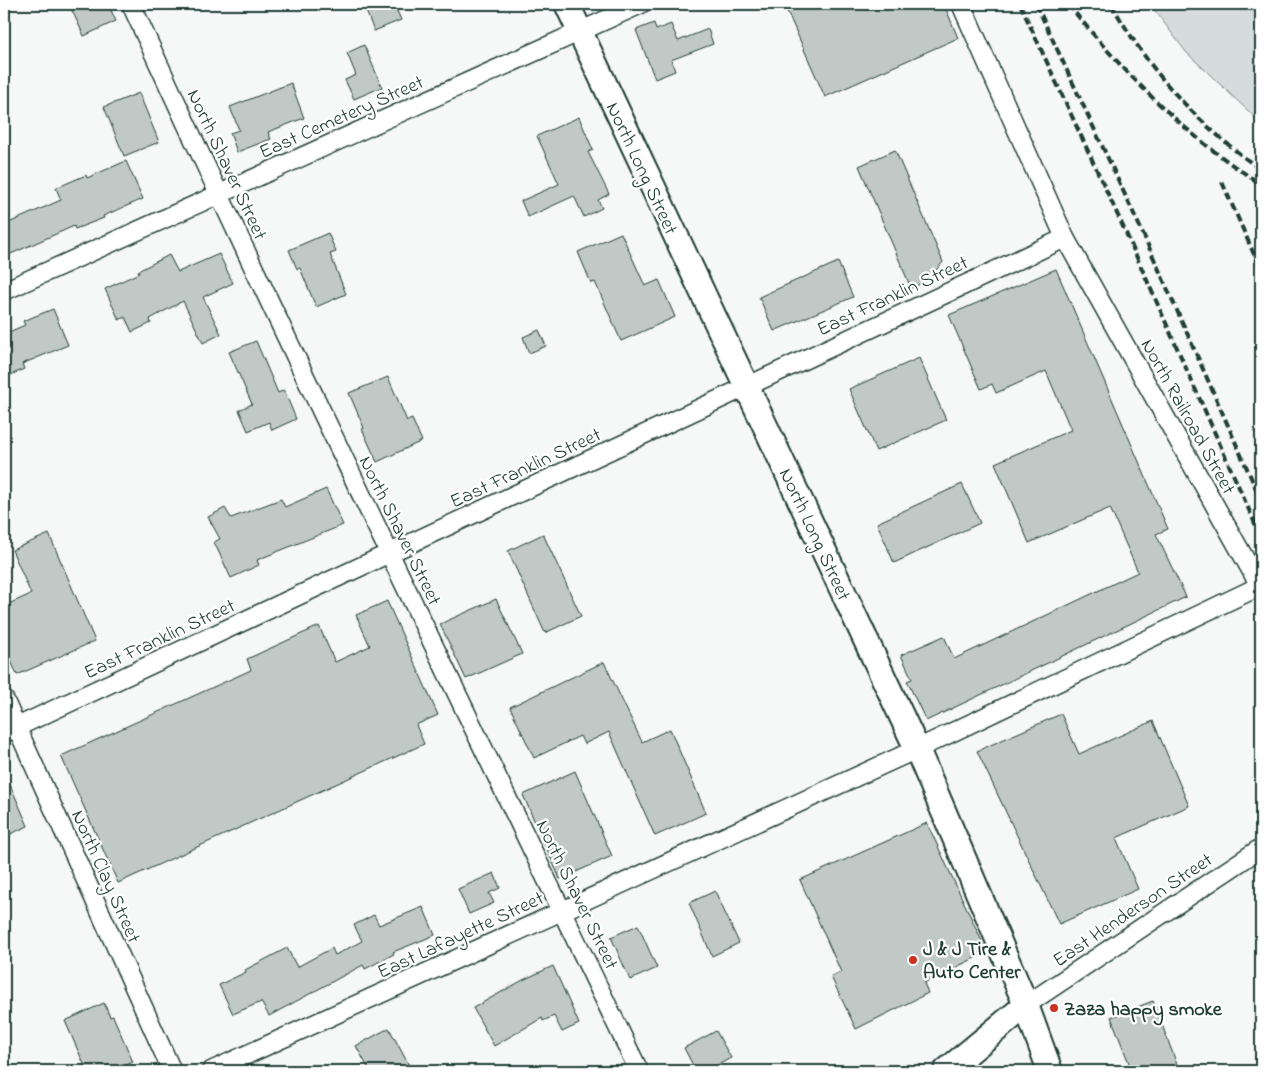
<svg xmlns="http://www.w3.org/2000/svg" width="1265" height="1075" viewBox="0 0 1265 1075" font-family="'Indie Flower',sans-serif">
  <rect width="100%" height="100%" fill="#f6f7f7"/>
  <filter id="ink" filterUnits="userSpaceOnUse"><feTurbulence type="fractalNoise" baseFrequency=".02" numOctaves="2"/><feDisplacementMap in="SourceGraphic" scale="10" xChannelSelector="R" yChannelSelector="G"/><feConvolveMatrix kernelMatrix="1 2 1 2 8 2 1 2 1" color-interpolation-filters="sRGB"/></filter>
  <g filter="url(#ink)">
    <!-- green -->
    <polygon fill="#d6dcdb" stroke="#7a8c88" points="1150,4 1261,4 1261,123 1186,52"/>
    <!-- building -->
    <g fill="#c0c9c6" stroke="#1f3d34">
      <polygon points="69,4 108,4 116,21 84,36"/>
      <polygon points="384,4 394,4 401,20 374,31 366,11"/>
      <polygon points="784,4 944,4 958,38 825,97"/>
      <polygon points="654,23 656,30 671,24 678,41 708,29 713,44 671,60 675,71 655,79 636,30"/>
      <polygon points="364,45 382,87 354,99 345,80 356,75 347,53"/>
      <polygon points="291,83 304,118 268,132 271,139 237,152 230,133 239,130 230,107"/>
      <polygon points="139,93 159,142 124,156 104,107"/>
      <polygon points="579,117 593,150 588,152 609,194 598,200 602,208 584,217 574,196 528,217 521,201 559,184 537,136"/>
      <polygon points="895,150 943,262 927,281 911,288 859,166"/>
      <polygon points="126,161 143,199 103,216 104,218 75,229 74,226 4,257 4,225 61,200 56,188 86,175 87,178"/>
      <polygon points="328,233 336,252 330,254 346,294 316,307 300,268 297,269 289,250"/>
      <polygon points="621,233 645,286 659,280 675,317 621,341 595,282 591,283 578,252"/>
      <polygon points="219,254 233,283 203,297 221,334 203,343 183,301 150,319 151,323 132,332 125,317 119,320 105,289 139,273 138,271 169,255 178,272"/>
      <polygon points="838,262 853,297 774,331 759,297"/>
      <polygon points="1056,269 1168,529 1156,534 1186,597 926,721 907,681 912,679 901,655 944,636 954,659 1138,572 1110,508 1029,543 995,463 1071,430 1046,371 996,393 992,384 981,389 949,315"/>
      <polygon points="53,309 68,345 22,364 24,369 4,378 4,334 25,325 23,321"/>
      <polygon points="539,330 546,346 529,353 523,337"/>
      <polygon points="256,341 278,393 284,390 296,419 272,430 269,422 248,431 239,410 252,404 229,352"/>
      <polygon points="919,358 946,420 876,451 849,389"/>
      <polygon points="388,377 407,421 412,419 422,441 377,462 362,429 364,428 349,393"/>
      <polygon points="962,484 980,523 894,563 877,523"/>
      <polygon points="326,489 343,525 257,560 259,565 231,578 214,542 220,539 208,517 225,508 231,518 281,499 285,507"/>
      <polygon points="49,534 95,641 17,675 4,644 4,606 31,594 12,550"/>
      <polygon points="543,534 581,616 545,633 508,551"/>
      <polygon points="496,599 522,654 466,679 440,624"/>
      <polygon points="387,601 438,715 416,725 424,744 118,883 61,756 251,670 247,659 319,626 335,662 370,646 356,615"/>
      <polygon points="604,662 642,742 670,729 706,813 655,836 609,732 584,744 580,736 534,758 510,707"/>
      <polygon points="1061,714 1079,754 1153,721 1189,806 1116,838 1138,889 1059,924 977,751"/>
      <polygon points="4,771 28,826 4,837"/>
      <polygon points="575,771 612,856 560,879 523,795"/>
      <polygon points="927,823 987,952 924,983 928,993 856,1029 831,977 841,972 800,880"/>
      <polygon points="494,873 500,888 489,893 494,903 469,914 458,889"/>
      <polygon points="715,891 739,943 712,956 689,903"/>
      <polygon points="423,907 435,935 393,952 394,954 365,969 363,965 269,1016 261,1002 233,1014 219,985 246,972 245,970 287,948 297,967 332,948 335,955 362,941 354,925 374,915 379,925"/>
      <polygon points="638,925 657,968 630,980 611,937"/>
      <polygon points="553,966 579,1024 562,1032 554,1016 543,1021 542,1018 494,1046 473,1008 523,980"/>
      <polygon points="1153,1001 1178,1067 1168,1071 1132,1071 1111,1017"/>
      <polygon points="104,1003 110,1017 113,1016 133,1062 112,1071 87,1071 65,1021"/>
      <polygon points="389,1028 412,1071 370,1071 356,1046"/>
      <polygon points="716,1031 731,1058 706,1071 696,1071 684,1048"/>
    </g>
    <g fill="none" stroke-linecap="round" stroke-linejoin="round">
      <!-- street casing -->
      <g stroke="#1f3d34" stroke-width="21">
        <g id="street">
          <path d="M131,4c164,358 337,712 508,1067"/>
          <polyline points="4,291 641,4"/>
          <polyline points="4,699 172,1071"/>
          <polyline points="4,733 1065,238"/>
          <polyline points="1026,1005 1261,848"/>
          <polyline points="211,1071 917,749 1260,586 1065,238 961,4"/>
        </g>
      </g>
      <!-- secondary casing -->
      <g stroke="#1f3d34" stroke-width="28">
        <g id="secondary">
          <polyline points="567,4 917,749 1026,1005 1050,1071"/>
          <polyline points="946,1071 1026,1005"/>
        </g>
      </g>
      <!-- street -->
      <use href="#street" stroke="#fff" stroke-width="18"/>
      <!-- secondary -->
      <use href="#secondary" stroke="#fff" stroke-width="24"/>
      <!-- rail -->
      <g stroke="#1f3d34" stroke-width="4" stroke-dasharray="8 4" stroke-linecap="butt">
        <polyline points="1020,4 1126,233 1261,537"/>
        <polyline points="1036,4 1140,227 1261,500"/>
        <path d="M1068,4c55,68 118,133 193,180"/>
        <path d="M1111,4c10,16 20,33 31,48 30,44 76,87 119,118"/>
        <polyline points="1222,182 1261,270"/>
      </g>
    </g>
  </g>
  <!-- markers -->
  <g fill="#c8321e" stroke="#fff" stroke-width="2">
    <circle cx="913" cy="960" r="5"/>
    <circle cx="1054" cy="1008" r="5"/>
  </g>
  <g text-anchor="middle" stroke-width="4.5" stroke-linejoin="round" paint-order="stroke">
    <!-- street labels -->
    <g font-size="20" fill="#1f3d34" stroke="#fff">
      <text transform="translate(341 116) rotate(-24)" y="7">East Cemetery Street</text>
      <text transform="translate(228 164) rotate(65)" y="7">North Shaver Street</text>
      <text transform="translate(643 168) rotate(65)" y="7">North Long Street</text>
      <text transform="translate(892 295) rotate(-25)" y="7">East Franklin Street</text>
      <text transform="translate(1189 416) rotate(61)" y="7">North Railroad Street</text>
      <text transform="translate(525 467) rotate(-25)" y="7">East Franklin Street</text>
      <text transform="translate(401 530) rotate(64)" y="7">North Shaver Street</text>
      <text transform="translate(816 534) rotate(65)" y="7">North Long Street</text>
      <text transform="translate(159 638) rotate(-25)" y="7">East Franklin Street</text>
      <text transform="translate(107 876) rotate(66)" y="7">North Clay Street</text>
      <text transform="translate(578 894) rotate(64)" y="7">North Shaver Street</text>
      <text transform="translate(1132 909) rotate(-34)" y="7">East Henderson Street</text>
      <text transform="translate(460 934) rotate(-25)" y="7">East Lafayette Street</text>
    </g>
    <!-- poi labels -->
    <g font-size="20" font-weight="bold" fill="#1f3d34" stroke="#fff" text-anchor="start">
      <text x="923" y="955">J &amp; J Tire &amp;<tspan x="923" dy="23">Auto Center</tspan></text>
      <text x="1064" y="1015">Zaza happy smoke</text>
    </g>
  </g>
  <!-- margin -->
  <rect width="1265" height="1075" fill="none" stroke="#fff" stroke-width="20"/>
  <rect x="10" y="10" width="1245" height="1055" fill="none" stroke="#1f3d34" stroke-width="2" filter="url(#ink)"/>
</svg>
